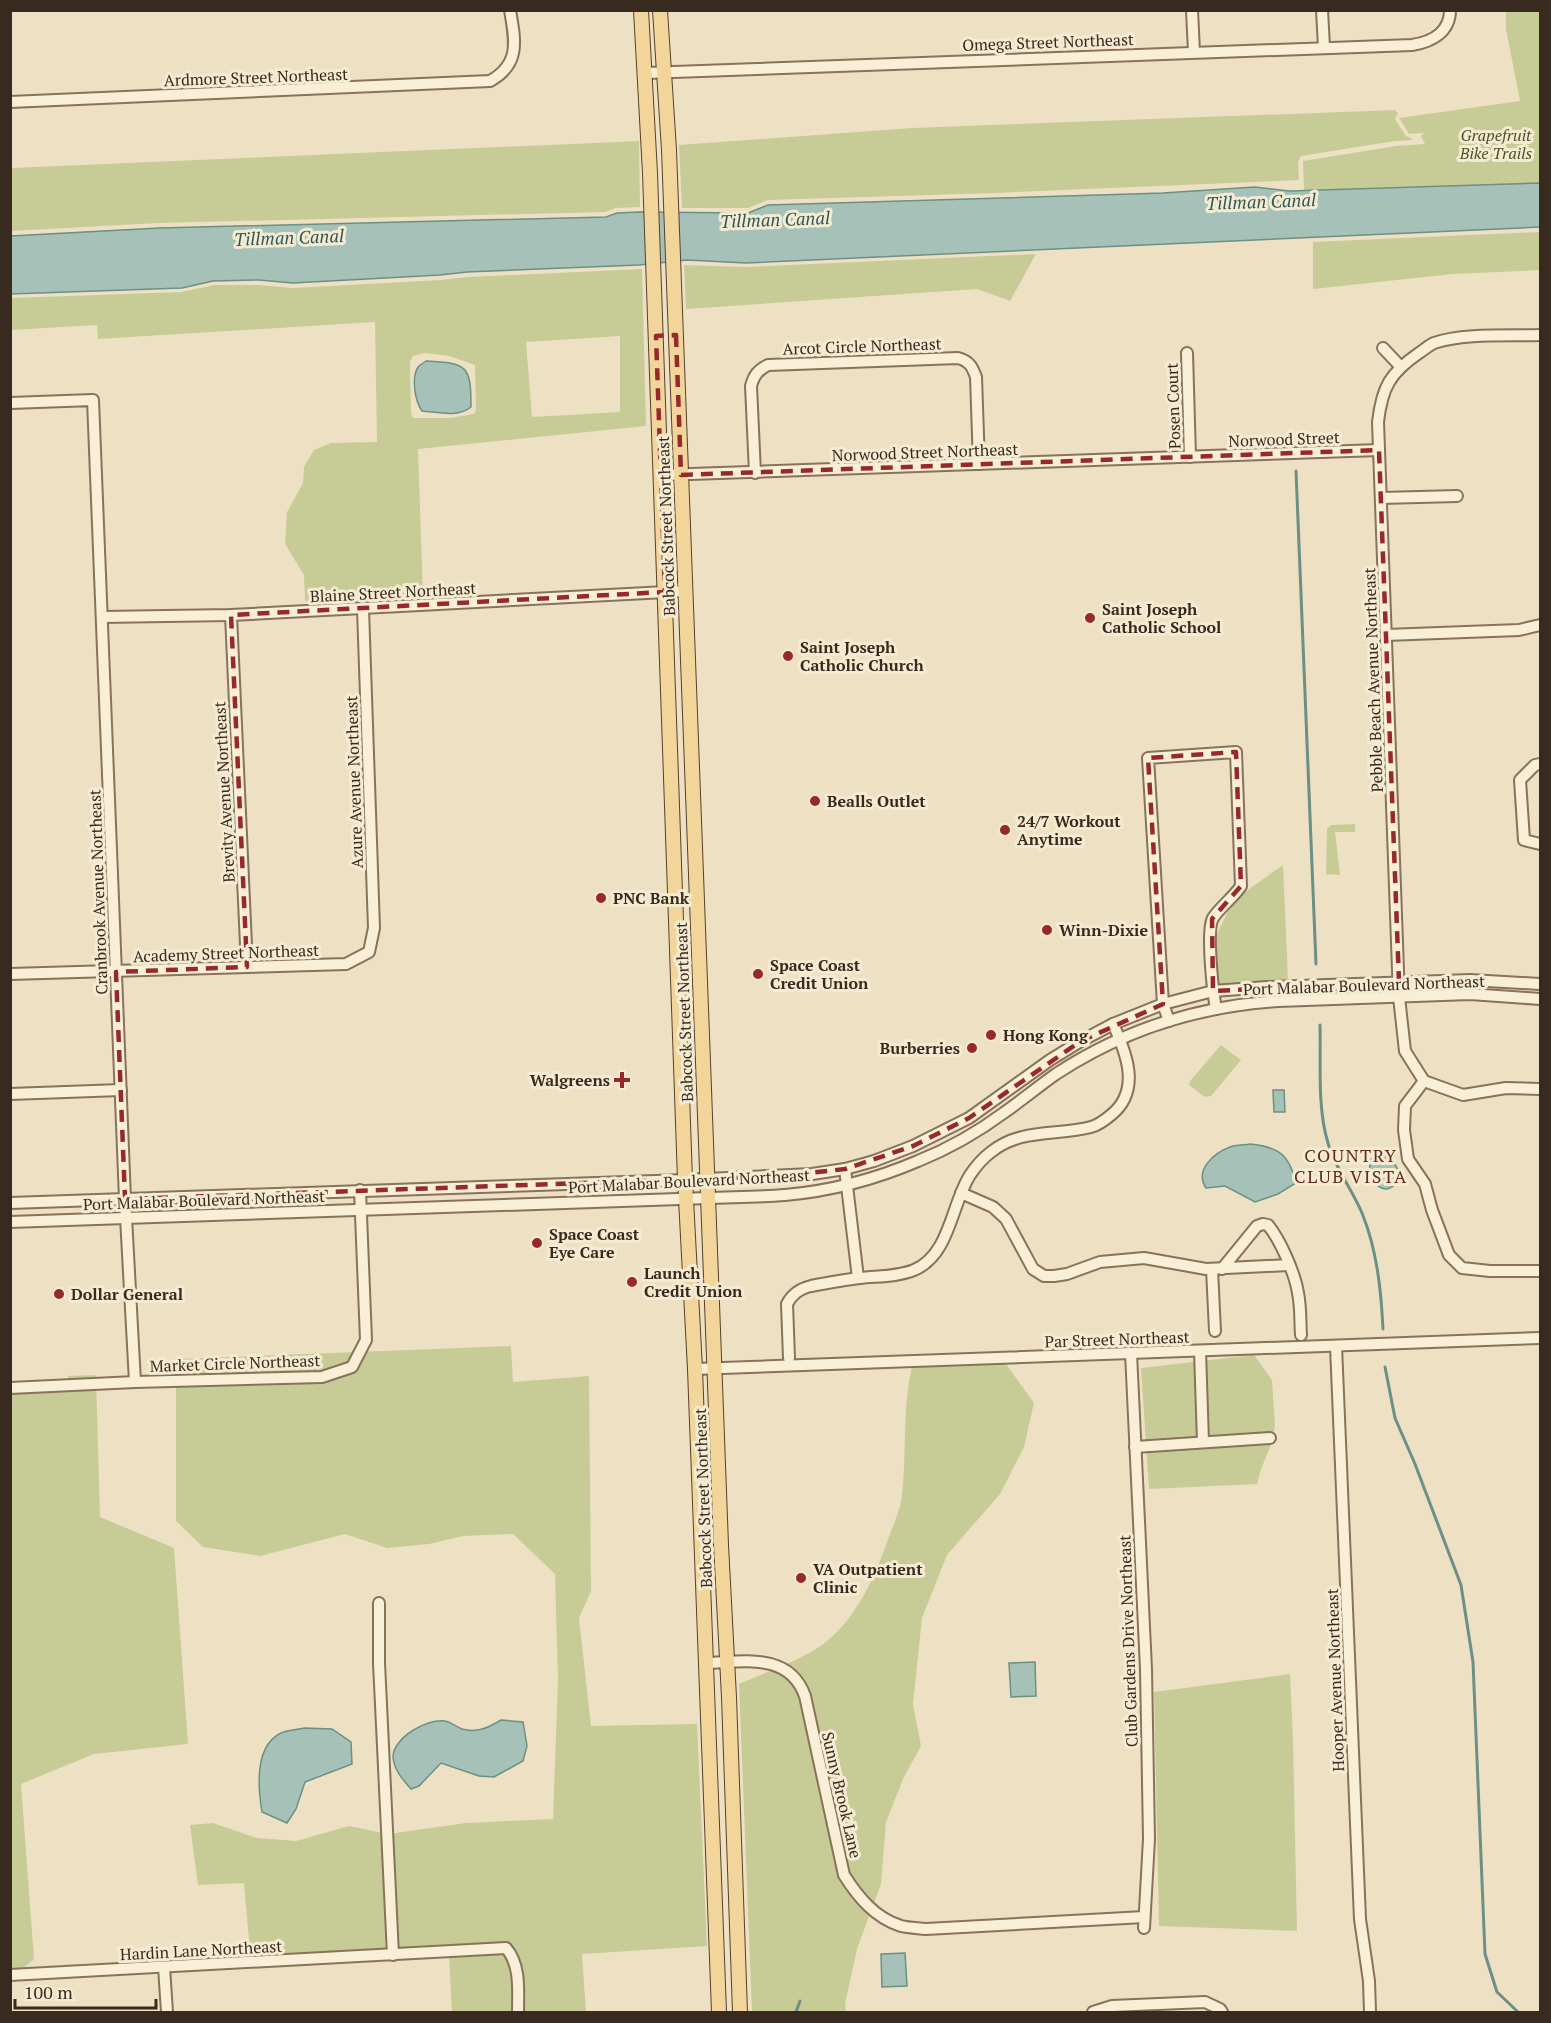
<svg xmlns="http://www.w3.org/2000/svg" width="1551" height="2023" viewBox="0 0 1551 2023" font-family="'PT Serif',serif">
  <rect width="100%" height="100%" fill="#eee1c3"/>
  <!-- green -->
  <g fill="#c7cc97" fill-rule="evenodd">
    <polygon points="1508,11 1540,11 1540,183 1304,190 1303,161 1396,146 1425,144 1421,136 1424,133 1409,134 1399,118 1520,101 1506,29 1506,13"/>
    <polygon points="1395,110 1398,113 1395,119 1406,136 1414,140 1395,141 1301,156 1298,161 1299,180 995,193 768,200 748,208 682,208 679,145 912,128"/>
    <polygon points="639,141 640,207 616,208 605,212 159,223 11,231 11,168"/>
    <polygon points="1540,232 1540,270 1453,274 1313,289 1313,242"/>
    <polygon points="1036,254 1010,301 977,289 686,309 684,265 746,267"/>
    <path d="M642,269l4,157 -228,23 5,148 -118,4 -1,-26 -19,-31 2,-32 16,-29 1,-16 10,-17 17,-7 46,-1 -2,-120 -277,17 -1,-14 -86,5v-32l171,-6 32,-7h45l34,3 148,-8 27,-3zM620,336v76l-88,5 -6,-75zM425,353l24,3 26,9 1,45 -2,4 -24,4h-37l-2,-6 -1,-50 3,-6z"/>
    <polygon points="1355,824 1355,832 1335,832 1340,875 1326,874 1327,829 1331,825"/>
    <polygon points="1283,865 1288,981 1217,985 1216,936 1229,909 1241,895"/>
    <polygon points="1221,1045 1241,1060 1211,1096 1205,1097 1189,1085 1190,1081"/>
    <polygon points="511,1346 513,1382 589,1376 591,1591 579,1618 591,1726 697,1724 707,1946 582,1954 586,2012 452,2012 449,1956 251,1963 244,1883 198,1885 190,1825 213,1823 257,1838 296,1841 349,1826 388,1834 466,1823 553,1819 558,1680 555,1574 513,1534 463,1536 429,1544 387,1548 345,1534 260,1556 203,1547 176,1521 176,1359"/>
    <polygon points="1254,1355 1272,1380 1275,1425 1273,1440 1261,1469 1257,1484 1149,1489 1141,1368"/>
    <path d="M1006,1364l28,39 -10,44 -24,47 -53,61 -25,63 -9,86 8,42 -17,31 -18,45 -5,62 -24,65 -12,55 1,8h-94l-13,-328c27,-12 58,-22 83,-39 33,-24 52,-66 65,-103 5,-15 14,-32 15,-48 5,-42 0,-85 10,-127z"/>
    <polygon points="96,1375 100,1517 174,1548 188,1744 94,1754 21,1784 34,1959 22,1969 11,1970 10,1383 67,1387 68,1376"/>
    <polygon points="1290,1674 1293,1739 1297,1931 1159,1926 1154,1692"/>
  </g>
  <!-- water -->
  <g fill="#a5c1b8" stroke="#6c8f86" stroke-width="1.5">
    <polygon points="1540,183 1540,227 746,263 687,260 639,265 467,272 440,275 293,283 259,280 213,281 182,288 11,294 11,236 159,228 606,217 617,213 640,212 748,213 768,205 1163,193 1255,187 1289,191"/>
    <path d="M426,361c42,2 45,5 45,46 -13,11 -34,5 -49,4 -7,-10 -11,-33 -4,-44 2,-2 5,-4 8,-6z"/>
    <polygon points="1273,1090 1284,1090 1285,1112 1274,1112"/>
    <path d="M1250,1144c29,3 39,10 46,39l-18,11 -23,8 -30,-16 -19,2c-12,-18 8,-35 24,-41 6,-2 14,-2 20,-3z"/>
    <path d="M1382,1154c10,3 15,13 19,22 -15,28 -34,5 -31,-16z"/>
    <polygon points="1035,1662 1036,1696 1011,1697 1009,1663"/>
    <path d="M501,1720l22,2 4,24 -4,15 -29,16 -15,-1 -38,-13 -22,23 -8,3c-8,-9 -17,-19 -18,-32 0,-19 34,-39 52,-36 6,1 11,6 17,8 15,4 26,-1 39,-9z"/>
    <path d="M304,1728l28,1 19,13 1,22 -47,18 -9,27 -9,14 -25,-11c-4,-24 -8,-66 19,-79 6,-3 16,-3 23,-5z"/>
    <polygon points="905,1953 907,1986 882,1987 881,1954"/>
  </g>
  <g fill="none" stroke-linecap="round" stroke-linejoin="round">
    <!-- stream -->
    <g stroke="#6c8f86" stroke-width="3">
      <polyline points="1296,471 1316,964"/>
      <path d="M1320,1025c1,37 -3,83 8,118 7,25 24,46 34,70 15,37 19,76 21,116"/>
      <polyline points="1385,1367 1395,1418 1415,1464 1461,1585 1473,1662 1485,1954 1497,1992 1518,2012"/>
      <polyline points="796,2012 800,2001"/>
    </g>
    <!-- minor casing -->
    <g stroke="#88725a" stroke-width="14">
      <g id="minor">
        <polyline points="1192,10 1194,52"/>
        <polyline points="1322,10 1324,47"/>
        <path d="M646,73l766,-28c20,-3 38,-13 38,-35"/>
        <path d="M10,102l480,-21c31,-17 25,-41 20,-71"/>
        <path d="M1540,335c-31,1 -77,-2 -106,8 -5,2 -10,7 -15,10 -29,20 -37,34 -41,69l21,575 6,54 19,30 39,14 43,-7 34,1"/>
        <polyline points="1383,348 1400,366"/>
        <polyline points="1187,353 1190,457"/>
        <polyline points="10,403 93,400 125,1199 135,1382"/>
        <path d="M755,473l-4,-87c3,-11 7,-16 17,-21l190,-7c11,3 14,8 18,19l3,87"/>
        <polyline points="661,475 1379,450"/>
        <polyline points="1381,498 1457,496"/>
        <polyline points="231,615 247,967"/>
        <polyline points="102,617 231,615 685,591"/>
        <polyline points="1386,635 1519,630 1540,625"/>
        <polyline points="1540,764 1535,765 1520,780 1524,840 1540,844"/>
        <polyline points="10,974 346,964 369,952 374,928 363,609"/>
        <path d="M1169,1021l-6,-17 -15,-246 88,-6 5,134c-8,12 -21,21 -28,32 -7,12 0,75 3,91"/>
        <polyline points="1424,1081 1405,1106 1404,1130 1408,1159 1425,1184 1432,1210 1449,1255 1462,1268 1490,1271 1540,1271"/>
        <polyline points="10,1094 121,1090"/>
        <polyline points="845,1169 858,1278"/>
        <polyline points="961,1193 993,1207 1006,1219 1033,1269 1044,1276 1054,1276 1067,1274 1100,1262 1144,1258 1206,1269 1289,1265"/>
        <polyline points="10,1203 685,1180 812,1174 845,1169 874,1161 913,1146 969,1118 1050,1060 1081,1041 1113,1024 1163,1004 1213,991 1267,987 1470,980 1540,984"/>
        <path d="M10,1222l698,-24c26,-1 52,-1 77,-3 46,-4 91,-16 133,-34 30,-12 60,-29 87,-49 17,-12 34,-26 51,-38 67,-44 144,-68 223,-73l191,-7 70,5"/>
        <polyline points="1212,1269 1215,1331"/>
        <path d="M1222,1269l35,-43 6,-2 5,1c13,16 27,49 30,68 3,14 2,29 3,42"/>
        <polyline points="1336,1346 1360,1919 1369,1981 1370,2012"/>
        <polyline points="1200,1351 1203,1442"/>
        <polyline points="1131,1353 1146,1669 1149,1839 1144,1928"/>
        <path d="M789,1358l-2,-54c5,-10 12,-15 24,-18 16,-3 32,-6 49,-8 17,-2 37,-1 54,-8 36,-15 37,-65 56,-95 6,-9 13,-17 21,-23 30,-24 66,-16 100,-25 8,-2 14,-7 20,-12 30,-24 16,-61 2,-91"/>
        <polyline points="695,1369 1540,1338"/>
        <polyline points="10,1388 135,1382 322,1377 352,1367 366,1340 360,1190"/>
        <polyline points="1135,1447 1270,1438"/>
        <polyline points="379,1603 379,1663 393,1955"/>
        <path d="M706,1663c38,-1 83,-11 99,33l39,179c14,22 31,43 57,51 8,2 17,2 25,3l218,-12"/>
        <polyline points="164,1967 167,2012"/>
        <path d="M10,1975l496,-27c15,17 12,43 12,64"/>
        <polyline points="1093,2012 1112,2006 1205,2002 1220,2009 1222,2012"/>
      </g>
    </g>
    <!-- major casing -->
    <g stroke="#56402e" stroke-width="16">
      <g id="major">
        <polyline points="641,10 650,173 685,1180 695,1369 719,2012"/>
        <polyline points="660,10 669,150 721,1545 729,1697 740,2012"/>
      </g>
    </g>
    <!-- minor -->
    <use href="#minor" stroke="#f9eed6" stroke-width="10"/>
    <!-- major -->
    <use href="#major" stroke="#f1d59a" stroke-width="14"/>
  </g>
  <!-- marked area -->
  <path fill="none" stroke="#97292c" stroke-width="4.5" stroke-dasharray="12 8" stroke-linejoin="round" d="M676,335l5,140 698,-25 20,532 -186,9 -1,-72 29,-33 -5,-134 -88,6 15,246 -82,37 -112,77 -56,28 -68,23 -62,7 -658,23 -9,-227 131,-5 -16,-352 434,-23 -9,-256z"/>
  <!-- markers -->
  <g fill="#97292c" stroke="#f5ebd2" stroke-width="2">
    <circle cx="1090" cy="618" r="6"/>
    <circle cx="788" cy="656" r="6"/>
    <circle cx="815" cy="801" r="6"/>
    <circle cx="1005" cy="830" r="6"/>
    <circle cx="601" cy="898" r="6"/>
    <circle cx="1047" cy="930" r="6"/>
    <circle cx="758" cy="974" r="6"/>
    <circle cx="991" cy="1035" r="6"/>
    <circle cx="972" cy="1048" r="6"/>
    <path d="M619 1071h6v6h6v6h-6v6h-6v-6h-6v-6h6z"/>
    <circle cx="537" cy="1243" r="6"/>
    <circle cx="632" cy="1282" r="6"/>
    <circle cx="59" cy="1294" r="6"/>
    <circle cx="801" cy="1578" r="6"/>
  </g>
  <g text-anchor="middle" stroke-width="6" stroke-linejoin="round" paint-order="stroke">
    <!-- street labels -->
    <g font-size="16" fill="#382a1e" stroke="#f5ebd2">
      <text transform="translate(1048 42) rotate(-2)" y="6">Omega Street Northeast</text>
      <text transform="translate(256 77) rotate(-2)" y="6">Ardmore Street Northeast</text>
      <text transform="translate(862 346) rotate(-2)" y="6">Arcot Circle Northeast</text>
      <text transform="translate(1173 406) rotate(-92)" y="6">Posen Court</text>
      <text transform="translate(1284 439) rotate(-2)" y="6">Norwood Street</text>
      <text transform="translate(925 452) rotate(-2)" y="6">Norwood Street Northeast</text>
      <text transform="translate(666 526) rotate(-92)" y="6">Babcock Street Northeast</text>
      <text transform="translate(393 592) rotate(-3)" y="6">Blaine Street Northeast</text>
      <text transform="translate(1373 680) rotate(-92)" y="6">Pebble Beach Avenue Northeast</text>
      <text transform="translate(354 782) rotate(-92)" y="6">Azure Avenue Northeast</text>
      <text transform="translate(224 792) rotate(-93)" y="6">Brevity Avenue Northeast</text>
      <text transform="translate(98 892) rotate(-92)" y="6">Cranbrook Avenue Northeast</text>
      <text transform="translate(226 953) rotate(-2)" y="6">Academy Street Northeast</text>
      <text transform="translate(1364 985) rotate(-2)" y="6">Port Malabar Boulevard Northeast</text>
      <text transform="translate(684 1012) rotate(-92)" y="6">Babcock Street Northeast</text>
      <text transform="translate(689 1181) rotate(-3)" y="6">Port Malabar Boulevard Northeast</text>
      <text transform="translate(204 1200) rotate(-2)" y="6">Port Malabar Boulevard Northeast</text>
      <text transform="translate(1117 1339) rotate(-2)" y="6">Par Street Northeast</text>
      <text transform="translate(235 1363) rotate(-2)" y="6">Market Circle Northeast</text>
      <text transform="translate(703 1498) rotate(-92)" y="6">Babcock Street Northeast</text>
      <text transform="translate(1128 1641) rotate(-92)" y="6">Club Gardens Drive Northeast</text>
      <text transform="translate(1335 1680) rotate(-92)" y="6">Hooper Avenue Northeast</text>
      <text transform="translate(842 1795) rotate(77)" y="6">Sunny Brook Lane</text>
      <text transform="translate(201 1950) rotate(-3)" y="6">Hardin Lane Northeast</text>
    </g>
    <!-- park labels -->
    <g font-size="16" font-style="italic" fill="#495524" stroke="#f5ebd2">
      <text x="1496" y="141">Grapefruit<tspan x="1496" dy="18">Bike Trails</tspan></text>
    </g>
    <!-- poi labels -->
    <g font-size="16" font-weight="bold" fill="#382a1e" stroke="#f5ebd2" text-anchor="start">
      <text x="1102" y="615">Saint Joseph<tspan x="1102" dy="18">Catholic School</tspan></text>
      <text x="800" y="653">Saint Joseph<tspan x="800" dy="18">Catholic Church</tspan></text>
      <text x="827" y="807">Bealls Outlet</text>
      <text x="1017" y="827">24/7 Workout<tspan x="1017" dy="18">Anytime</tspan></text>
      <text x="613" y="904">PNC Bank</text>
      <text x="1059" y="936">Winn-Dixie</text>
      <text x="770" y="971">Space Coast<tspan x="770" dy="18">Credit Union</tspan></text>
      <text x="1003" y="1041">Hong Kong</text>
      <text x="960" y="1054" text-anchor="end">Burberries</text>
      <text x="610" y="1086" text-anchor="end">Walgreens</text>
      <text x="549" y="1240">Space Coast<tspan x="549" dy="18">Eye Care</tspan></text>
      <text x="644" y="1279">Launch<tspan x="644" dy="18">Credit Union</tspan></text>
      <text x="71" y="1300">Dollar General</text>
      <text x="813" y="1575">VA Outpatient<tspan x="813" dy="18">Clinic</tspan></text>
    </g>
    <!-- water labels -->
    <g font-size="18" font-style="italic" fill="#2d5855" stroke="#f5ebd2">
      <text transform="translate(1261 202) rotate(-2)" y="6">Tillman Canal</text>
      <text transform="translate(775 220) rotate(-2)" y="6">Tillman Canal</text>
      <text transform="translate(289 238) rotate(-2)" y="6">Tillman Canal</text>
    </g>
    <!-- neighbourhood labels -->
    <g font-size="18" letter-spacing="1.5" fill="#652b1d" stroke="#f5ebd2">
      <text x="1351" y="1162">COUNTRY<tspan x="1351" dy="21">CLUB VISTA</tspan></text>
    </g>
  </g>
  <!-- border -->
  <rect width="1551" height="2023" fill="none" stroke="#382a1e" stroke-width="24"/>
  <!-- scale -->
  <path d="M15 1999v9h141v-9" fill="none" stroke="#382a1e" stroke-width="3"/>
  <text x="24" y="1999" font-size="18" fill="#382a1e" stroke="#f5ebd2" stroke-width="4.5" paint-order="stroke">100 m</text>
</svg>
